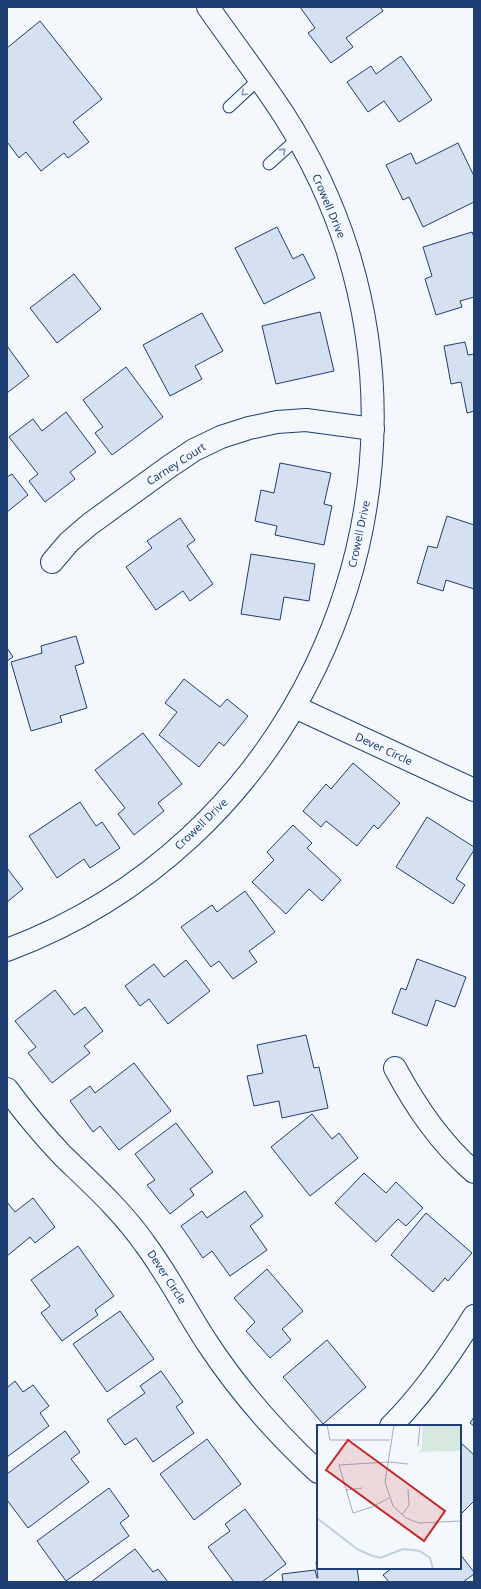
<svg xmlns="http://www.w3.org/2000/svg" width="481" height="1589" viewBox="0 0 481 1589" font-family="'Noto Sans',sans-serif">
  <rect width="100%" height="100%" fill="#f4f7fb"/>
  <!-- building -->
  <g fill="#d5e0f0" stroke="#1d3f73">
    <polygon points="300,7 380,7 383,11 346,38 353,47 331,63 308,33 315,28"/>
    <polygon points="40,21 102,99 73,122 89,142 68,158 64,153 41,171 26,152 19,158 8,143 7,144 7,48"/>
    <polygon points="401,56 432,100 399,122 384,101 368,112 347,82 371,66 376,74"/>
    <polygon points="458,143 474,176 474,202 423,227 409,197 403,200 386,165 411,153 416,164"/>
    <polygon points="277,227 293,259 303,254 315,278 264,304 235,248"/>
    <polygon points="472,232 474,237 474,297 460,301 462,307 436,315 425,279 432,276 423,247"/>
    <polygon points="74,274 101,309 57,343 30,308"/>
    <polygon points="320,312 334,371 276,384 262,326"/>
    <polygon points="202,313 223,351 195,366 202,379 170,396 143,345"/>
    <polygon points="465,342 468,355 474,354 474,411 467,413 461,382 451,384 444,346"/>
    <polygon points="7,346 29,376 7,393"/>
    <polygon points="126,367 163,417 112,455 95,433 103,427 83,400"/>
    <polygon points="66,412 96,452 70,472 75,479 45,502 29,481 38,474 9,437 33,419 42,431"/>
    <polygon points="280,463 331,473 324,504 332,506 324,545 275,535 277,526 255,521 261,490 274,493"/>
    <polygon points="12,474 28,495 7,512 7,477"/>
    <polygon points="447,516 474,525 474,589 446,580 443,591 417,583 428,546 437,548"/>
    <polygon points="180,518 195,540 187,546 213,584 190,601 183,591 156,610 126,567 152,548 147,541"/>
    <polygon points="251,554 315,564 309,601 284,597 280,620 241,614"/>
    <polygon points="76,636 84,663 75,666 87,708 60,716 62,722 31,731 11,662 42,653 41,646"/>
    <polygon points="7,648 13,657 7,661"/>
    <polygon points="184,679 220,707 227,699 248,716 224,746 219,742 199,767 159,735 177,712 165,703"/>
    <polygon points="143,733 182,784 158,803 164,811 134,835 118,814 125,808 95,770"/>
    <polygon points="353,763 400,803 378,829 374,825 357,846 326,821 321,827 303,811 326,784 331,789"/>
    <polygon points="80,802 96,826 102,822 120,848 90,868 84,859 57,878 29,836"/>
    <polygon points="427,817 474,847 474,850 456,879 465,885 453,904 396,867"/>
    <polygon points="293,825 312,843 307,848 341,880 322,901 309,889 286,914 252,882 274,860 267,852"/>
    <polygon points="7,868 23,889 7,902"/>
    <polygon points="245,891 275,932 249,951 257,962 233,979 219,961 211,967 181,927 212,905 217,912"/>
    <polygon points="417,959 466,977 455,1007 436,1000 427,1026 392,1013 401,988 406,990"/>
    <polygon points="186,960 210,991 168,1024 149,999 140,1006 125,986 154,964 164,977"/>
    <polygon points="55,990 74,1015 85,1007 103,1031 84,1046 90,1053 52,1083 28,1053 36,1047 15,1021"/>
    <polygon points="306,1035 314,1068 319,1067 328,1108 282,1118 279,1101 254,1106 247,1076 263,1073 257,1045"/>
    <polygon points="134,1063 171,1111 119,1150 100,1126 93,1132 70,1101 90,1086 95,1093"/>
    <polygon points="312,1114 332,1139 339,1133 358,1158 310,1196 271,1147"/>
    <polygon points="176,1123 213,1172 190,1189 194,1195 170,1214 147,1185 155,1180 135,1154"/>
    <polygon points="364,1173 386,1193 396,1182 423,1208 406,1226 398,1219 376,1242 335,1203"/>
    <polygon points="245,1191 263,1216 250,1226 267,1250 230,1276 212,1251 203,1258 181,1226 202,1211 207,1218"/>
    <polygon points="33,1198 55,1227 35,1243 30,1237 7,1256 7,1202 15,1212"/>
    <polygon points="426,1213 472,1253 448,1281 445,1278 433,1292 391,1255"/>
    <polygon points="78,1246 114,1296 95,1310 98,1315 62,1341 41,1313 50,1306 31,1280"/>
    <polygon points="267,1269 303,1311 282,1329 291,1340 270,1358 246,1331 255,1322 234,1298"/>
    <polygon points="120,1311 154,1359 107,1392 73,1344"/>
    <polygon points="327,1340 366,1387 323,1424 283,1377"/>
    <polygon points="161,1371 183,1402 176,1407 194,1433 153,1462 136,1438 125,1445 107,1420 145,1393 140,1386"/>
    <polygon points="15,1381 23,1392 33,1385 49,1406 40,1413 49,1426 7,1457 7,1388"/>
    <polygon points="474,1417 474,1426 470,1423"/>
    <polygon points="65,1431 80,1452 71,1459 89,1482 28,1528 7,1500 7,1474"/>
    <polygon points="207,1439 241,1484 194,1520 160,1474"/>
    <polygon points="460,1442 474,1455 474,1501 460,1515"/>
    <polygon points="109,1488 129,1516 120,1523 129,1536 66,1581 37,1541"/>
    <polygon points="245,1509 286,1564 262,1582 234,1582 208,1547 230,1531 225,1524"/>
    <polygon points="135,1549 153,1572 158,1569 168,1582 91,1582"/>
    <polygon points="460,1554 474,1572 474,1574 463,1582 389,1582 383,1575 392,1568 460,1568"/>
    <polygon points="318,1561 318,1568 357,1568 359,1582 283,1582 282,1574 315,1570 317,1578 318,1578 316,1562"/>
  </g>
  <g fill="none" stroke-linecap="round" stroke-linejoin="round">
    <!-- lane casing -->
    <g stroke="#1d3f73" stroke-width="13">
      <g id="lane">
        <polyline points="229,107 259,79"/>
        <polyline points="269,164 298,138"/>
      </g>
    </g>
    <!-- street casing -->
    <g stroke="#1d3f73" stroke-width="24">
      <g id="street">
        <polyline points="52,562 69,542 90,524 170,466 194,450 221,437 249,428 277,422 306,420 373,429"/>
        <polyline points="295,707 474,790"/>
        <path d="M7,950c280,-104 429,-417 340,-701 -15,-47 -37,-93 -63,-134 -24,-37 -51,-72 -76,-108"/>
        <path d="M395,1068c21,39 45,75 79,104"/>
        <path d="M7,1089c17,23 36,46 56,67 29,28 59,55 82,88 24,32 41,67 63,100 31,47 69,90 110,128"/>
        <path d="M391,1426c33,-33 59,-71 83,-110"/>
      </g>
    </g>
    <!-- lane -->
    <use href="#lane" stroke="#f4f7fb" stroke-width="11"/>
    <!-- street -->
    <use href="#street" stroke="#f4f7fb" stroke-width="22"/>
  </g>
  <!-- one-way arrows -->
  <defs><path id="oneway-chevron" d="M-2-3.5L2.5 0L-2 3.5" fill="none" stroke-width="1.6" stroke-linecap="round" stroke-linejoin="round"/></defs>
  <g stroke="#889bb7">
    <use href="#oneway-chevron" transform="translate(244 93) rotate(138)"/>
    <use href="#oneway-chevron" transform="translate(283 151) rotate(-41)"/>
  </g>
  <g text-anchor="middle" stroke-width="3" stroke-linejoin="round" paint-order="stroke">
    <!-- street labels -->
    <g font-size="11" fill="#1d3f73" stroke="#f4f7fb">
      <text transform="translate(329 206) rotate(67)" y="4">Crowell Drive</text>
      <text transform="translate(176 464) rotate(-33)" y="4">Carney Court</text>
      <text transform="translate(359 534) rotate(-78)" y="4">Crowell Drive</text>
      <text transform="translate(384 749) rotate(25)" y="4">Dever Circle</text>
      <text transform="translate(201 824) rotate(-44)" y="4">Crowell Drive</text>
      <text transform="translate(167 1277) rotate(57)" y="4">Dever Circle</text>
    </g>
  </g>
  <!-- overview -->
  <g transform="translate(317 1425)">
    <rect width="144" height="144" fill="#f4f7fb"/>
    <path d="M105,0h39v26l-42,1 3,-4z" fill="#d7e8df"/>
    <path fill="none" stroke="#bed0e5" stroke-width="2" d="M0,93l40,31 13,6 10,3 23,-9 17,2 10,7 3,11"/>
    <path fill="none" stroke="#9eadc5" stroke-width="1" d="M10,0l3,15h60M77,0l-9,57 8,24 13,12 13,5 42,-2M101,21l2,-21M29,65l16,-2M72,73l-17,9 -19,6 -14,-48 50,-3 19,2M85,90l7,-10 -1,-16"/>
    <path fill="#c62828" fill-opacity="0.15" stroke="#c62828" stroke-width="2" d="M31,15l97,71 -21,30 -98,-71z"/>
    <rect width="144" height="144" fill="none" stroke="#1d3f73" stroke-width="2"/>
  </g>
  <!-- border -->
  <rect width="481" height="1589" fill="none" stroke="#1d3f73" stroke-width="16"/>
</svg>
